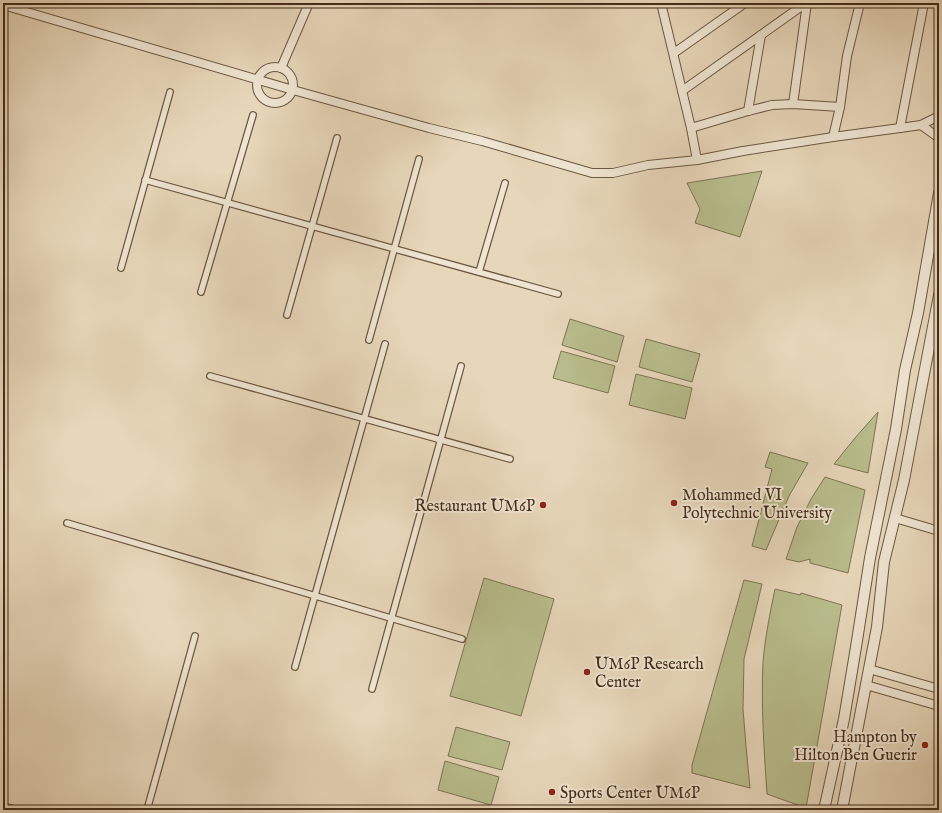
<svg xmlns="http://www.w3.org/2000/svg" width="942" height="813" viewBox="0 0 942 813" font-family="'IM FELL English',serif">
  <rect width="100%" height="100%" fill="#e7d7ba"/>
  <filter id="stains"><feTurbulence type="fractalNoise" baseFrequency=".005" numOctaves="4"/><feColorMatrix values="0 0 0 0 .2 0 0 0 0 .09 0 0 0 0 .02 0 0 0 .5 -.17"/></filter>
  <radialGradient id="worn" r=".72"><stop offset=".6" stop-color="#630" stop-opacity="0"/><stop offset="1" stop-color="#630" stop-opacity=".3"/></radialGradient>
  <!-- green -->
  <g fill="#b9bd8d" stroke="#7e7554">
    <polygon points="762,171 740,237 695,223 700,209 687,183"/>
    <polygon points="570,319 624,336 617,362 562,345"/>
    <polygon points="646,339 700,354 692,382 639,367"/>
    <polygon points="561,351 615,366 608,393 553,378"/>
    <polygon points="636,374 692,388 685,419 629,405"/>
    <polygon points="878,412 868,473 834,464 855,438"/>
    <polygon points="770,452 808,463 789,496 766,550 752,546 772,469 765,467"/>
    <polygon points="825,477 865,490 848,573 810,563 810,559 799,562 786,559 797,527 811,499"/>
    <polygon points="484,578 554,599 521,716 450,696"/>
    <polygon points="744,580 762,584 744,659 743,709 746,746 750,788 692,773 692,765"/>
    <path d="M775,589l25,6 1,-2 41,12 -36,203 -39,-14c-3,-44 -6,-88 -4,-132 2,-24 7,-49 12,-73z"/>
    <polygon points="456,727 510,742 502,770 448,756"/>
    <polygon points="445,761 499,777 491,805 438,790"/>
  </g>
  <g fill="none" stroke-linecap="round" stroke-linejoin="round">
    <!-- pedestrian casing -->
    <g stroke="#6c5842" stroke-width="8">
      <g id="pedestrian">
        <polyline points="145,180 558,294"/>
        <polyline points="121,268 170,92"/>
        <polyline points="479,272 505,183"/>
        <polyline points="201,292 253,115"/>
        <polyline points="287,315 337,138"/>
        <polyline points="369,340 419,159"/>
        <polyline points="210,376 510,459"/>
        <polyline points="67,523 462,639"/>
        <polyline points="295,667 385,344"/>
        <polyline points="372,689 461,366"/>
        <polyline points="147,810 195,636"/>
      </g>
    </g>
    <!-- minor casing -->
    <g stroke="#6c5842" stroke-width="10">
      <g id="minor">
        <polyline points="661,3 691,128 697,160"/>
        <polyline points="3,5 293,90 429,128 482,141 592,173 613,173 648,165 697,160 743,151 833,137 900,128 921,125 939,116"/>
        <polyline points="674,53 745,3"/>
        <circle cx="275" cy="85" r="18"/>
        <polyline points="281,68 309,3"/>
        <polyline points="682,91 806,3"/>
        <polyline points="793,104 807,3"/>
        <polyline points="748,111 761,35"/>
        <polyline points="921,125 939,138"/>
        <polyline points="691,128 748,111 772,105 793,104 840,107"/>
        <polyline points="900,128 924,3"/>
        <polyline points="833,137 840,107 847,56 860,3"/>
        <polyline points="895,518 939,531"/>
        <polyline points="869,669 939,689"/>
        <polyline points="866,685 939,706"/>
        <polyline points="3,807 14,810"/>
      </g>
    </g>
    <!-- tertiary casing -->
    <g stroke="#6c5842" stroke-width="12">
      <g id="tertiary">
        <polyline points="824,810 844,719 856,647 870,558 896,429 905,370 918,313 939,193"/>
        <polyline points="842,810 877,627 884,562 904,480 939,295"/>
      </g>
    </g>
    <!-- pedestrian -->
    <use href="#pedestrian" stroke="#efe5d2" stroke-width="5.5"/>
    <!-- minor -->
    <use href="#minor" stroke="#efe5d2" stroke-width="8"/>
    <!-- tertiary -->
    <use href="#tertiary" stroke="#efe5d2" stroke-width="10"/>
  </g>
  <!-- markers -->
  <g fill="#8f2418" stroke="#efe5d2" stroke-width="1.5">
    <circle cx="674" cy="503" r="4"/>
    <circle cx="543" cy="505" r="4"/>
    <circle cx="587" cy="672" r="4"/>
    <circle cx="925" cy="745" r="4"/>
    <circle cx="552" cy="792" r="4"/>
  </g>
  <g text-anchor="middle" stroke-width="4" stroke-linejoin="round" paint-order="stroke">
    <!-- poi labels -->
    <g font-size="16" fill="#432d1a" stroke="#efe5d2" text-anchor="start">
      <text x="682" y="500">Mohammed VI<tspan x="682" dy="18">Polytechnic University</tspan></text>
      <text x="535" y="511" text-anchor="end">Restaurant UM6P</text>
      <text x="595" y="669">UM6P Research<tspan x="595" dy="18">Center</tspan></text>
      <text x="917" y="742" text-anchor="end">Hampton by<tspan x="917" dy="18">Hilton Ben Guerir</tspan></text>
      <text x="560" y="798">Sports Center UM6P</text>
    </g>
  </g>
  <!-- margin -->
  <rect width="942" height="813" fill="none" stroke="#e7d7ba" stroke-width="16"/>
  <rect x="4" y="4" width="934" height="805" fill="none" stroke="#432d1a" stroke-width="2"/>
  <rect x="8" y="8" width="926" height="797" fill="none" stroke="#432d1a"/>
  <rect width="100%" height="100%" filter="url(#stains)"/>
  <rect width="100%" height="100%" fill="url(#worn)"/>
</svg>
